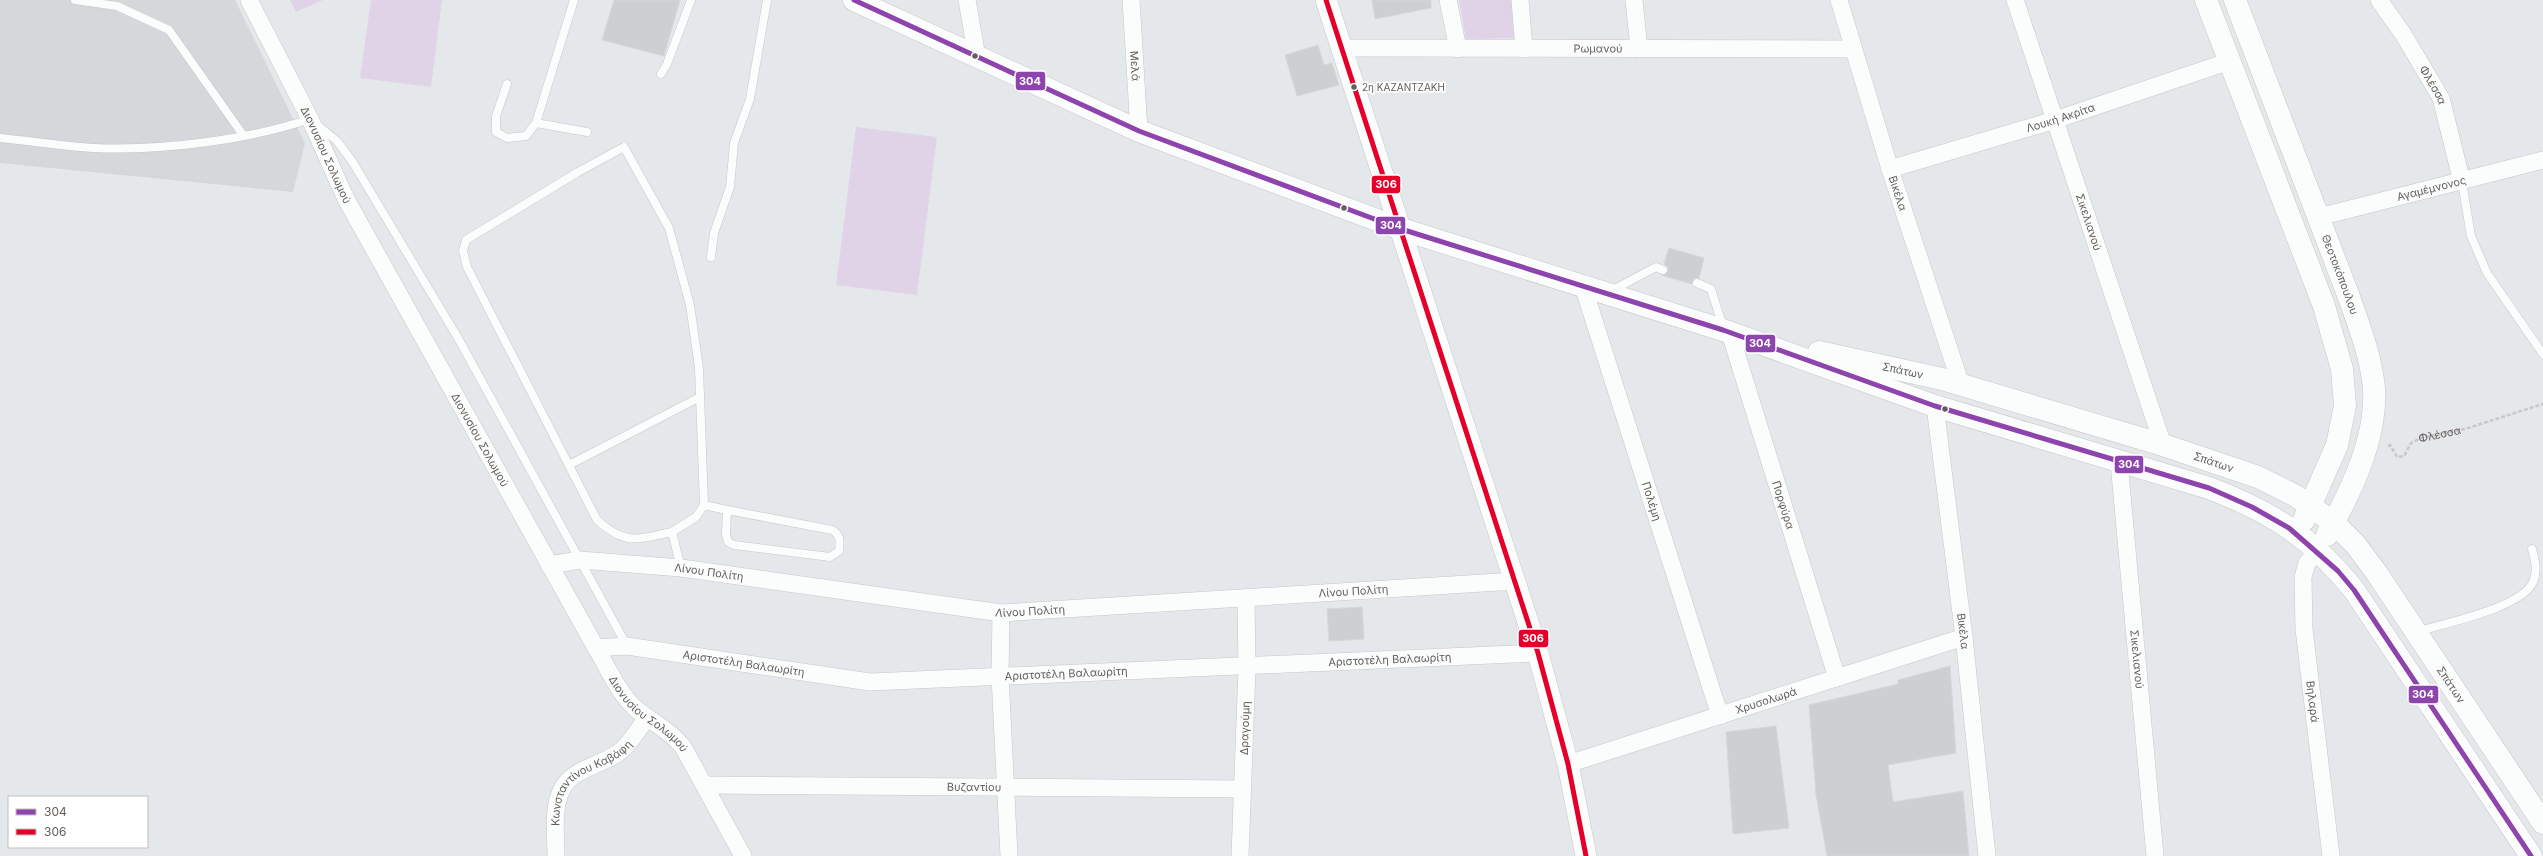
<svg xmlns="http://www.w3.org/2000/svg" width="2543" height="856" viewBox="0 0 2543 856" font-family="Inter,sans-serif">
  <rect width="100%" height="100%" fill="#e5e8eb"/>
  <!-- industrial -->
  <polygon fill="#d6d7db" points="0,0 235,0 305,143 293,192 0,163"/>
  <!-- green -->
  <g fill="#e0d3e7">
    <polygon points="290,0 323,0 296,12"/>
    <polygon points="371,0 442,0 431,87 360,78"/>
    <polygon points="1459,0 1514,0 1518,38 1466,39"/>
    <polygon points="856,127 937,137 917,295 836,285"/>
  </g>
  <!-- building -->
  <g fill="#cecfd1" stroke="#d4d8da">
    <polygon points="614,0 680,0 664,56 602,40"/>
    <polygon points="1372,0 1431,0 1431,8 1375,19"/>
    <polygon points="1318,45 1324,65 1332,63 1339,85 1297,96 1285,55"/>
    <polygon points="1669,248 1704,258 1699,278 1693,279 1692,284 1661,275 1668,272 1668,267 1664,264"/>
    <polygon points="1362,607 1364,639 1329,641 1327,609"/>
    <polygon points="1950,666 1956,753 1888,765 1893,802 1963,791 1969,856 1827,856 1816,795 1809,705 1898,684 1898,680"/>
    <polygon points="1776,726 1789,828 1733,834 1726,732"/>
  </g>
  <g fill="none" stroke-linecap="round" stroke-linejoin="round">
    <!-- service casing -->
    <g stroke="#c6c6c7" stroke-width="9">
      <g id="service">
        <polyline points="75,0 117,6 169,30 243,135"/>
        <polyline points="574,0 536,123 587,132"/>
        <polyline points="661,74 667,64 691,0"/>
        <polyline points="507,84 496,116 496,132 507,138 526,136 536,123"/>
        <path d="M0,138c31,3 63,8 94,10 66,3 154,-8 216,-29l27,22 15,20 106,177 169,308"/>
        <polyline points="2462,182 2471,236 2487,273 2543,354"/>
        <polyline points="711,257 714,233 730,187 734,143 750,99 767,0"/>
        <polyline points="1697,283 1711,289 1723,327"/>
        <polyline points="1611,291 1656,267 1663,270"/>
        <polyline points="569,465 700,397"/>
        <path d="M704,505l23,5 -1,25 2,7 6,3 96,12 9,-6c1,-10 2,-16 -7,-21l-105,-20"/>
        <path d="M672,532l24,-15 8,-12 -5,-137 -9,-63 -21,-77 -45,-81 -46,25 -112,68 -3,11 4,16 130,253c29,26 40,19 75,12l9,36"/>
        <path d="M2417,632c27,-9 105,-24 116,-50 5,-12 2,-22 -1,-33"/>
      </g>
    </g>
    <!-- minor casing -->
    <g stroke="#c6c6c7" stroke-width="18">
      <g id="minor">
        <path id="s2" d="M249,0l61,119 36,80 250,449c12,20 22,44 39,60 16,14 35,22 48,39l60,109"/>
        <polyline points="967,0 977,57"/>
        <path id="s3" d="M1131,0l8,131"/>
        <polyline points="1448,0 1458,49"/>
        <polyline points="1520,0 1524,49"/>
        <polyline points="1634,0 1639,49"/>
        <path id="s4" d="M1839,0l51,169 71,216"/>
        <path id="s5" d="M2015,0l148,445"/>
        <path id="s6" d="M2379,0l24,34 38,64 21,84"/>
        <path id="s7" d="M1342,48l511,1"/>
        <path id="s8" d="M1890,169l165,-49 175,-59"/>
        <path id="s9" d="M2319,217l224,-57"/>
        <path id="s10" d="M1583,286l137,430"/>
        <path id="s11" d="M1730,333l107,345"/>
        <path id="s12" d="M1935,406l29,231 23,219"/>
        <path id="s13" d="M2119,462l36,394"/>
        <path id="s14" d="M2318,551l-11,12 -4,14 1,52 27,227"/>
        <path id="s15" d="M549,565l31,-5 101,8 320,45 514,-32"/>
        <polyline points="1001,613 1000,676 1009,856"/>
        <path id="s16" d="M596,648l31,-2 243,36 668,-29"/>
        <path id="s17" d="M1568,764l396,-127"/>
        <path id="s18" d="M705,785l538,4"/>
        <path id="s19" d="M556,856c0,-21 -4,-48 6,-67 11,-21 38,-23 56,-36 12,-8 20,-24 29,-35"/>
        <path id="s20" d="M1240,856l7,-188 -1,-69"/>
      </g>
    </g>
    <!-- tertiary casing -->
    <g stroke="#c6c6c7" stroke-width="22">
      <polyline id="tertiary" points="1326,0 1538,653 1568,764 1586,856"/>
    </g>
    <!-- secondary casing -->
    <g stroke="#c6c6c7" stroke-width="23">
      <g id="secondary">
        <path d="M854,0l285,131 262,98 322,101 212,76 274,82c63,24 102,49 145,102l177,266"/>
        <polyline points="2206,0 2324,306 2342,369 2345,406 2337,445 2304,520"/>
        <path id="s21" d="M2235,0l114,297c10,29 22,59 25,91 3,51 -23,103 -47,147"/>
        <path id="s22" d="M1819,352l123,27 221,66 95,32 38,19 38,27 21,21 21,28 167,251"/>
      </g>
    </g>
    <!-- path -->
    <path stroke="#ccc6cb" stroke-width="2.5" stroke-dasharray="4 2" stroke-linecap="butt" id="s1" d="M2388,446l2,-1 7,12 7,-1 7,-13 10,-5 44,-9 78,-25"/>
    <!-- service -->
    <use href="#service" stroke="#fbfcfc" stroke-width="8"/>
    <!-- minor -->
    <use href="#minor" stroke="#fbfcfc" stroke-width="17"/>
    <!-- tertiary -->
    <use href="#tertiary" stroke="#fbfcfc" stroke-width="21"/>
    <!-- secondary -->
    <use href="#secondary" stroke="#fbfcfc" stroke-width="22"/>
    <!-- bus-1 casing -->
    <g stroke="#fff" stroke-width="8">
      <polyline id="bus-1" points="854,0 1139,131 1401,229 1723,330 1935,406 2209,488 2252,507 2289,528 2338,571 2354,590 2531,856"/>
    </g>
    <!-- bus-2 casing -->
    <g stroke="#fff" stroke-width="8">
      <polyline id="bus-2" points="1326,0 1538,653 1568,764 1586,856"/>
    </g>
    <!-- bus-1 -->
    <use href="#bus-1" stroke="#8e44ad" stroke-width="5"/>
    <!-- bus-2 -->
    <use href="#bus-2" stroke="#e4002b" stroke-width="5"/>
  </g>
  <!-- markers -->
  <g fill="#635e5b" stroke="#fff" stroke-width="1.5">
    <circle cx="975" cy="56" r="3.5"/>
    <circle cx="1354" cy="87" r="3.5"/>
    <circle cx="1344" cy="208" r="3.5"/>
    <circle cx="1945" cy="409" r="3.5"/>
  </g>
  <g text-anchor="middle" stroke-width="3.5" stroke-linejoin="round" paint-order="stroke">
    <!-- bus labels -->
    <g font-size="10" fill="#635e5b" stroke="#fff" text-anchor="start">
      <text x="1362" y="91">2η ΚΑΖΑΝΤΖΑΚΗ</text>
    </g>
    <!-- street labels -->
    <g font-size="11" fill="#635e5b" stroke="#fff">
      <text dy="4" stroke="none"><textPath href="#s7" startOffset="256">Ρωμανού</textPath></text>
      <text dy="4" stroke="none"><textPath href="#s3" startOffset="66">Μελά</textPath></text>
      <text dy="4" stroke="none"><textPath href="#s6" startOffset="101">Φλέσσα</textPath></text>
      <text dy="4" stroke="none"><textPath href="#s8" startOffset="178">Λουκή Ακρίτα</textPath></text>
      <text dy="4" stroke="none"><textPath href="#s2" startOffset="173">Διονυσίου Σολωμού</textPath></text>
      <text dy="4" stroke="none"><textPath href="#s9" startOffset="116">Αγαμέμνονος</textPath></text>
      <text dy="4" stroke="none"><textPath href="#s4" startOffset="202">Βικέλα</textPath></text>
      <text dy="4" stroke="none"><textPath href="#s5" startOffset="234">Σικελιανού</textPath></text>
      <text dy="4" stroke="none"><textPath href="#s21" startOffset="294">Θεοτοκόπουλου</textPath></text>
      <text dy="4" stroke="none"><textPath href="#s22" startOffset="86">Σπάτων</textPath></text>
      <text dy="4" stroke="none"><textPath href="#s1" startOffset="68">Φλέσσα</textPath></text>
      <text dy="4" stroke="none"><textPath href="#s2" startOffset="497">Διονυσίου Σολωμού</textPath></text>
      <text dy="4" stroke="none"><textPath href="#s22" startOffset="410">Σπάτων</textPath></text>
      <text dy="4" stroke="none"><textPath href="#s10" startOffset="226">Πολέμη</textPath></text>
      <text dy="4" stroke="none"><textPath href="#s11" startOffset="180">Πορφύρα</textPath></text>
      <text dy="4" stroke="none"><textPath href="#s15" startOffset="161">Λίνου Πολίτη</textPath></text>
      <text dy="4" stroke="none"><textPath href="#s15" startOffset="809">Λίνου Πολίτη</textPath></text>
      <text dy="4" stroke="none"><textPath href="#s15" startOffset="485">Λίνου Πολίτη</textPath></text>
      <text dy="4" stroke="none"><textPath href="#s12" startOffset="227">Βικέλα</textPath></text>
      <text dy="4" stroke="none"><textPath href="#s13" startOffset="198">Σικελιανού</textPath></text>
      <text dy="4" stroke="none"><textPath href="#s16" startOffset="797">Αριστοτέλη Βαλαωρίτη</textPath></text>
      <text dy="4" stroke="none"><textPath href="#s16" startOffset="149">Αριστοτέλη Βαλαωρίτη</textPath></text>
      <text dy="4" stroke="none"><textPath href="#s16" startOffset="473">Αριστοτέλη Βαλαωρίτη</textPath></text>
      <text dy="4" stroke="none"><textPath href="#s22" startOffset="746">Σπάτων</textPath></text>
      <text dy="4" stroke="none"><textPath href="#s17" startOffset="208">Χρυσολωρά</textPath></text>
      <text dy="4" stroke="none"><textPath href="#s14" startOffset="156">Βηλαρά</textPath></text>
      <text dy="4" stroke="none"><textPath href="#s2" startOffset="821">Διονυσίου Σολωμού</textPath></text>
      <text dy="4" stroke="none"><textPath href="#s20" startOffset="128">Δραγούμη</textPath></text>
      <text dy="4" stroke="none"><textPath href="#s19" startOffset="91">Κωνσταντίνου Καβάφη</textPath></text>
      <text dy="4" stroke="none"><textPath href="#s18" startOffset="269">Βυζαντίου</textPath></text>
    </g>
  </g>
  <g stroke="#fff" stroke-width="1.5">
    <rect x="1015" y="71" width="31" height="20" rx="4" fill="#8e44ad"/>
    <rect x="1371" y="175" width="30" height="19" rx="4" fill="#e4002b"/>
    <rect x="1375" y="216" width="31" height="19" rx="4" fill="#8e44ad"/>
    <rect x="1745" y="334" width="31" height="19" rx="4" fill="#8e44ad"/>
    <rect x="2114" y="455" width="30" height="19" rx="4" fill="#8e44ad"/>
    <rect x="1518" y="629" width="31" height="19" rx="4" fill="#e4002b"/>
    <rect x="2408" y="685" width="31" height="19" rx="4" fill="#8e44ad"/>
  </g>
  <g font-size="11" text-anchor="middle" font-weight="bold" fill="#fff">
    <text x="1030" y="85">304</text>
    <text x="1386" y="188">306</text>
    <text x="1391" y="229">304</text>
    <text x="1760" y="347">304</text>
    <text x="2129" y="468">304</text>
    <text x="1533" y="642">306</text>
    <text x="2423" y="698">304</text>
  </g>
  <!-- legend -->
  <rect x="8" y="796" width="140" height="52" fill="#ffffff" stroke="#c1bfbd"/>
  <rect x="16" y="809" width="20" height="6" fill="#8e44ad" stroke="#c1bfbd"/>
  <text x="44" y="816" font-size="12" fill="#635e5b">304</text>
  <rect x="16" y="829" width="20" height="6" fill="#e4002b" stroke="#c1bfbd"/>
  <text x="44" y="836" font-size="12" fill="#635e5b">306</text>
</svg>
